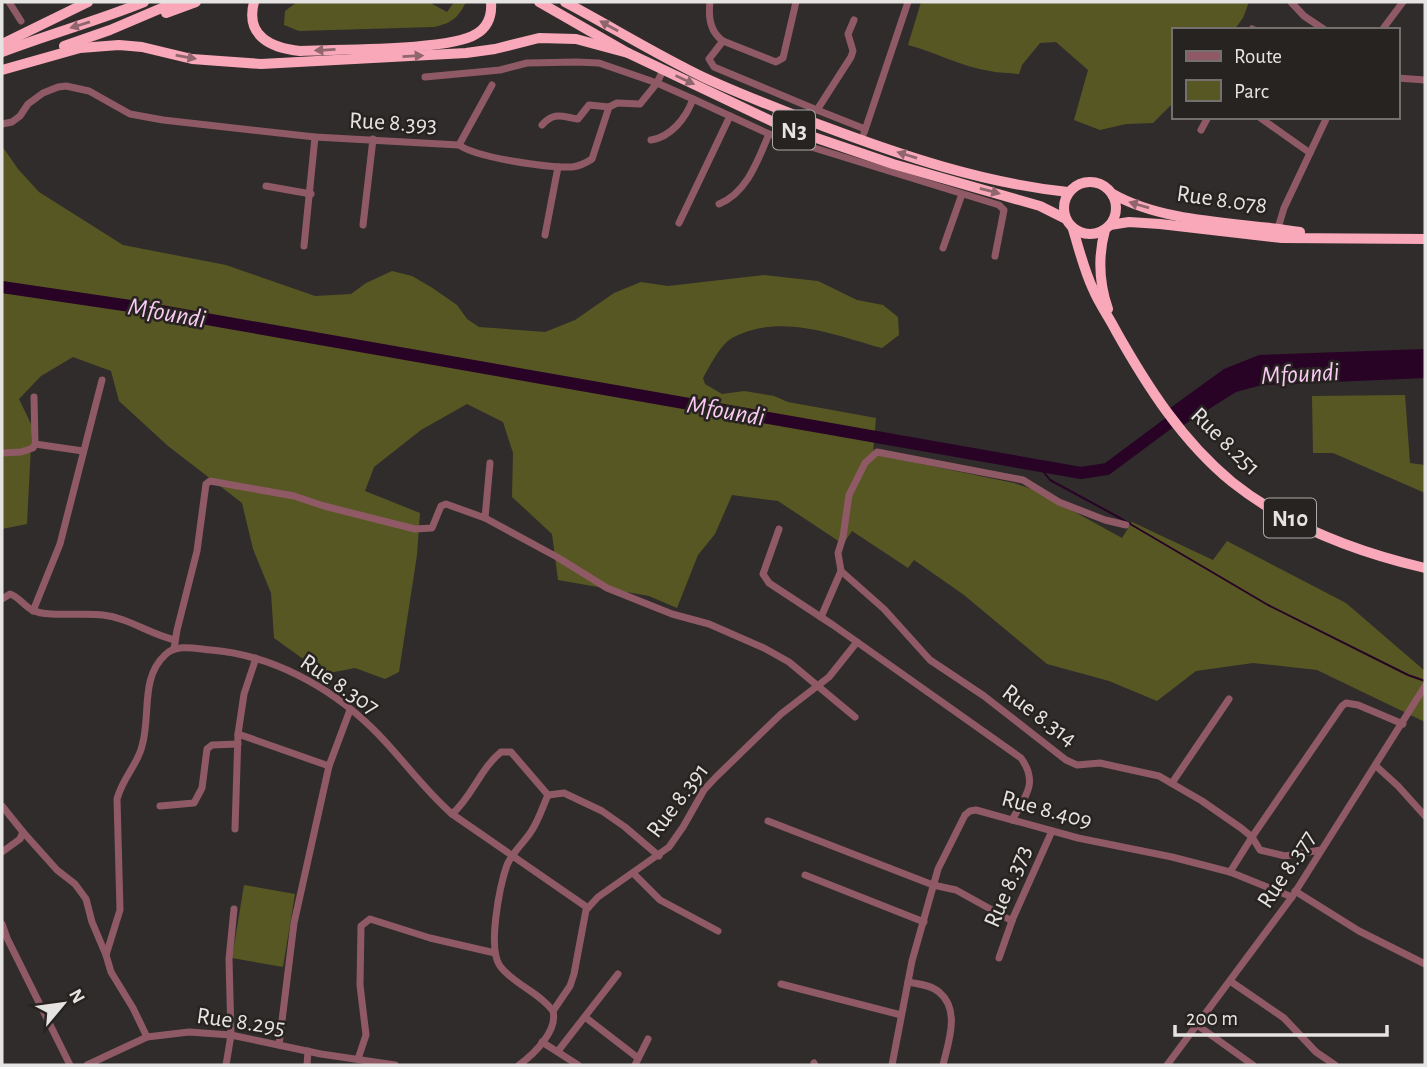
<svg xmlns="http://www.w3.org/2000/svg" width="1427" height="1067" viewBox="0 0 1427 1067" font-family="'Alegreya Sans',sans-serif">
  <rect width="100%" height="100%" fill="#302c2b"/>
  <!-- green -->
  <g fill="#575724">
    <path d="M297,2h132l18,10 7,-10h12c-8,16 -14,21 -32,25l-135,4 -15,-6 1,-14z"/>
    <path d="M921,2h328l-6,16 -9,12h-61v73l-20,20 -27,1 -26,6 -26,-10 14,-50 -32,-28 -16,1 -18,22 -3,9c-10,-1 -20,-1 -29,-3 -29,-4 -54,-19 -82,-26z"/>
    <path d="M2,146l16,23 21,23 84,53 103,20 89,31 36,-2 15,-11 26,-12 20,5 19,11 26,18 10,14 12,8 66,5 30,-12 39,-27 27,-11 27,4 96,-11 54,6 39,19 26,5 15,12 1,18 -17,13c-48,-13 -102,-36 -150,-10 -12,7 -22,28 -29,40l2,6 17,10 22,-3 30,5 14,6 88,16 -3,36 141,29 21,7 87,48 10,-16 81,38 14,-19 119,62 79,68v51l-108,-52 -64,-7 -57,8 -39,30 -48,-20 -62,-17 -83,-69 -50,-35 -6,8 -56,-37 -9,13 -65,-43 -46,-6 -17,39 -17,21 -21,53 -28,-12 -91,-16 -6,-46 -40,-37 1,-44 -10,-31 -36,-18 -46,26 -47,37 -9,24 55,22 -3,42 -18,117 -14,7 -30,-11 -31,6 -50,-36 -3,-45 -18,-44 -11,-46 -74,-57 -49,-45 -8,-30 -38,-14 -32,19 -22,23 13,27 -5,98 -25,5z"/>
    <polygon points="1405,395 1410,463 1425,465 1425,493 1333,453 1313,453 1312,396"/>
    <polygon points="244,885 295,894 283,967 232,958"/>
  </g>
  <!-- water -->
  <polygon fill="#280326" points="1425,349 1425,378 1262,385 1236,392 1179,428 1166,411 1224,369 1259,355"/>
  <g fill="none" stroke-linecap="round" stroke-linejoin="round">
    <!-- stream -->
    <polyline stroke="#280326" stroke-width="2" points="1039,466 1050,480 1120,518 1268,605 1408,675 1425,681"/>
    <!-- river -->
    <polyline stroke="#280326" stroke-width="12" points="2,287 144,308 1081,473 1107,469 1181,414"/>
    <!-- minor -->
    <g stroke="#8f5a65" stroke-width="7">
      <polyline points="9,2 21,21"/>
      <path d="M710,2c-2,16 0,30 13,39"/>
      <polyline points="796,2 783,58 776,62 723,41 709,59 714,67 817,110"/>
      <polyline points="1291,2 1304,16 1325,30"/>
      <polyline points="854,20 848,34 853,51 851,57 817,110 865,129"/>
      <polyline points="1252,29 1254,30"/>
      <polyline points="1382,30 1403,2"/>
      <path d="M425,77l75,-7 27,-7 49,-1 23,1 58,20 36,16c-7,19 -22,38 -42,41"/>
      <polyline points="1397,78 1425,80"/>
      <polyline points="730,116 769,134 999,205 1004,210 995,256"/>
      <polyline points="1259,117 1310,153"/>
      <path d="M2,124l10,-2 8,-6 8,-12 15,-11 15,-6 8,-1 23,5 41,23 33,6 152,17 144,8c18,13 90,23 113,22 7,-1 14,-4 20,-8l17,-52 8,-4 23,1 17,-21 6,-13"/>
      <path d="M542,125c12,-14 21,-8 36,-6l11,-14 20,2"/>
      <polyline points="1201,130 1208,117"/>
      <polyline points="864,133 908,2"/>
      <polyline points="459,145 492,85"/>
      <polyline points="266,186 311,194"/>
      <path d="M719,204c28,-11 39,-44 50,-70"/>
      <polyline points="679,223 730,116 693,99"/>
      <polyline points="363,225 373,139"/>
      <polyline points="1278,228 1284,208 1327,117"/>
      <polyline points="545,235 558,167"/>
      <polyline points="304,246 315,137"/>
      <polyline points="943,248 962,194"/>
      <polyline points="35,444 83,451"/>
      <polyline points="2,453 21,452 33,448 35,444 34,397"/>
      <polyline points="485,518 557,557 607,588 672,614 709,624 764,648 789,662 855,717"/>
      <path d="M779,529l-16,45 6,9 64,42 188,133c18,25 4,39 -9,62"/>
      <polyline points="841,571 884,609 930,660 984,696 1066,760 1077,765 1100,763 1159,776 1202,801 1241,828 1252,837 1260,850 1285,856 1321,850"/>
      <path d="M2,599l8,-5c9,3 13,11 22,16 16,8 51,2 71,5 26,3 46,19 72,25"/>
      <polyline points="33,611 60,544 102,380"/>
      <polyline points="821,617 841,571 838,553 843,537 849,495 865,463 877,452 1023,480 1059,502 1105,520 1126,525"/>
      <polyline points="174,649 177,630 197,551 206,484 210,481 294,496 324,506 415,529 432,528 441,506 446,504 485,518 490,463"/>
      <polyline points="238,734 329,766"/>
      <polyline points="1376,766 1398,786 1425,816"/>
      <polyline points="1172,783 1229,699"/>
      <polyline points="548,795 564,793 602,811 625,827 659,856"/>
      <polyline points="2,806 23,832 20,839 2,852"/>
      <polyline points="160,806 194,803 202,788 207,749 212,745 238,744"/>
      <path d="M452,814c20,-17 28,-45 49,-62h10l37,43c-5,11 -9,24 -16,35 -7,12 -19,21 -25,35 -7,20 -20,83 -7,101 13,18 39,26 53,45"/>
      <polyline points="768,821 933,885 956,890 1012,921"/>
      <polyline points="235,829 238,734 244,694 256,658"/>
      <polyline points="23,832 57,870 75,884 86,899 92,922 106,955"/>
      <polyline points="1230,872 1252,837 1342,706 1346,703 1358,705 1403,724"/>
      <polyline points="633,873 660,900 718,931"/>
      <polyline points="805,875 924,922"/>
      <polyline points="1295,891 1359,931 1425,964"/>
      <polyline points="2,924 7,938 70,1065"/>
      <polyline points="999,958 1013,918 1052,831"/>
      <polyline points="1230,981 1284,1018 1316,1052 1335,1065"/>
      <path d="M908,982c10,2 23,3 31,10 22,18 9,51 4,73"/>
      <polyline points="781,984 901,1015"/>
      <polyline points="585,1017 638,1058"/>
      <polyline points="1197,1025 1253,1065"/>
      <path d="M147,1037l-14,-29 -22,-36 -5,-17 14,-45 -3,-111c6,-22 21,-35 25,-53 9,-30 -2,-68 23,-91 11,-12 32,-6 46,-5 60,5 118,36 161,78 28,27 50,60 80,86l136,94"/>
      <polyline points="542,1042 578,1065"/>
      <polyline points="279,1045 294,923 329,766 350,710"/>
      <polyline points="558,1051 618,974"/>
      <polyline points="358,1059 366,1035 360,985 361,926 370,919 430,938 495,953"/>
      <polyline points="814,1063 815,1065"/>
      <polyline points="87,1065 147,1037 189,1032 231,1035 321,1054 395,1065"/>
      <polyline points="226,1065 231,1035 229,959 234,909"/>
      <polyline points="307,1065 308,1051"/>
      <path d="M519,1065c15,-11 39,-34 34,-54l17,-25 4,-12 12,-64 12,-13 71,-50 14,-20 21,-37 12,-13 65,-63 48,-37 28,-35"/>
      <polyline points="635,1065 648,1039"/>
      <polyline points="892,1065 912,961 938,869 965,815 970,811 976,810 1078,838 1172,857 1230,872 1292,897"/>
      <polyline points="1167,1065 1292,897 1425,686"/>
    </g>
    <!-- highway -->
    <g stroke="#f8a8b9" stroke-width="10">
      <path d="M254,2c-9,34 17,46 46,49 36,-2 150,0 176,-17 12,-7 16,-19 15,-32"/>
      <polyline points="539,2 628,53 784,127 893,164 1040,206 1066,219"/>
      <path d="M565,2c47,25 92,53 140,76 39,18 79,33 118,48 80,30 160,57 245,66"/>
      <polyline points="166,13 196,2"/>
      <polyline points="2,44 88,2"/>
      <polyline points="64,46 110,30 176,2"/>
      <path d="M2,52c47,-18 95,-31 142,-50"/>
      <polyline points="2,70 80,48 119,45 142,47 192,59 261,64 466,53 495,49 539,38 576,39 628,53"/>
      <circle cx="1090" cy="208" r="26"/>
      <path d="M1113,194c53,30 128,28 187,38"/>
      <polyline points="1110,225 1129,222 1160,224 1282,238 1425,239"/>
      <path d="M1073,229c6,20 11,41 20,60 6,15 16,28 23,42 31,55 66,110 116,151 55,44 125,70 193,86"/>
      <path d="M1105,230c-7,26 -6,53 3,79"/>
    </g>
  </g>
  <!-- one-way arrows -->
  <defs><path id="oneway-solid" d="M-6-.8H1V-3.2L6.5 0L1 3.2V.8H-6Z" transform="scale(1.75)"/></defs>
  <g fill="#8f666d">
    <use href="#oneway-solid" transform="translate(80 25) rotate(163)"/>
    <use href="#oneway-solid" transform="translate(609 26) rotate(-151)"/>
    <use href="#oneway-solid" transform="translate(325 50) rotate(177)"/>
    <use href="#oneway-solid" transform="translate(413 56) rotate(-3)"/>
    <use href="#oneway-solid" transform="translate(186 57) rotate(10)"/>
    <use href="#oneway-solid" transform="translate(685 80) rotate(25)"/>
    <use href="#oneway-solid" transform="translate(907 155) rotate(-163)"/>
    <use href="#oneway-solid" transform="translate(990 191) rotate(15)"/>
    <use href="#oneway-solid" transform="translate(1139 205) rotate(-164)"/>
  </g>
  <g text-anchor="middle" stroke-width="5" stroke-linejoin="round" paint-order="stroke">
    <!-- shield labels -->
    <g fill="#262321" stroke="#aca9a9" stroke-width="2">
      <rect x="773" y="110.5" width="42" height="39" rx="5"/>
      <rect x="1264" y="498.5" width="52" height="39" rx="5"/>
    </g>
    <g font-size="23" font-weight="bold" fill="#e6e3e3">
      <text x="794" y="138">N3</text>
      <text x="1290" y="526">N10</text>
    </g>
    <!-- street labels -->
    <g font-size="24" fill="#e6e3e3" stroke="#262321">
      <text transform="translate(393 122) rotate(3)" y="8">Rue 8.393</text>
      <text transform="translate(1222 199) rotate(8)" y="8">Rue 8.078</text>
      <text transform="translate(1226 441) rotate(44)" y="8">Rue 8.251</text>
      <text transform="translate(340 684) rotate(34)" y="8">Rue 8.307</text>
      <text transform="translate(1040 715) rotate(37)" y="8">Rue 8.314</text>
      <text transform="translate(677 800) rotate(-53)" y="8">Rue 8.391</text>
      <text transform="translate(1047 809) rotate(15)" y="8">Rue 8.409</text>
      <text transform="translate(1286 869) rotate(-57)" y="8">Rue 8.377</text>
      <text transform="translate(1007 886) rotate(-67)" y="8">Rue 8.373</text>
      <text transform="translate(241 1021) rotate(8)" y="8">Rue 8.295</text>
    </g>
    <!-- water labels -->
    <g font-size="26" font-style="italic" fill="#fccbf5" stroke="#262321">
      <text transform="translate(167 312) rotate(10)" y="9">Mfoundi</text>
      <text transform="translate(1300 373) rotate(-3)" y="9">Mfoundi</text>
      <text transform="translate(726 410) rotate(10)" y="9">Mfoundi</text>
    </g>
  </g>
  <!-- border -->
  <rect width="1427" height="1067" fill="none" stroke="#e6e3e3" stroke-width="7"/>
  <!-- legend -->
  <rect x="1172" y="28" width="228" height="91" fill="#262321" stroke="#73706f" stroke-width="2"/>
  <rect x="1186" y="51" width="35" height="10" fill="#8f5a65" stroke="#73706f" stroke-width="2"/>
  <text x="1234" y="63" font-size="21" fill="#e6e3e3">Route</text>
  <rect x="1186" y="80" width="35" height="21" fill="#575724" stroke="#73706f" stroke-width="2"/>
  <text x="1234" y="98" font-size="21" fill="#e6e3e3">Parc</text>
  <!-- north arrow -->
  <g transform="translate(63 1004) rotate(61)" stroke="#262321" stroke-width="5" paint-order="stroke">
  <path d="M0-5L12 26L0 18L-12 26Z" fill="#e6e3e3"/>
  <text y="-10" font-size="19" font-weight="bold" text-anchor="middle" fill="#e6e3e3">N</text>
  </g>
  <!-- scale -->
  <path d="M1175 1025v10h212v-10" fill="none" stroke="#e6e3e3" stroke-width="3.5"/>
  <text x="1186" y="1025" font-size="21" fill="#e6e3e3" stroke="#262321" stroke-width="5" paint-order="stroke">200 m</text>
</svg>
